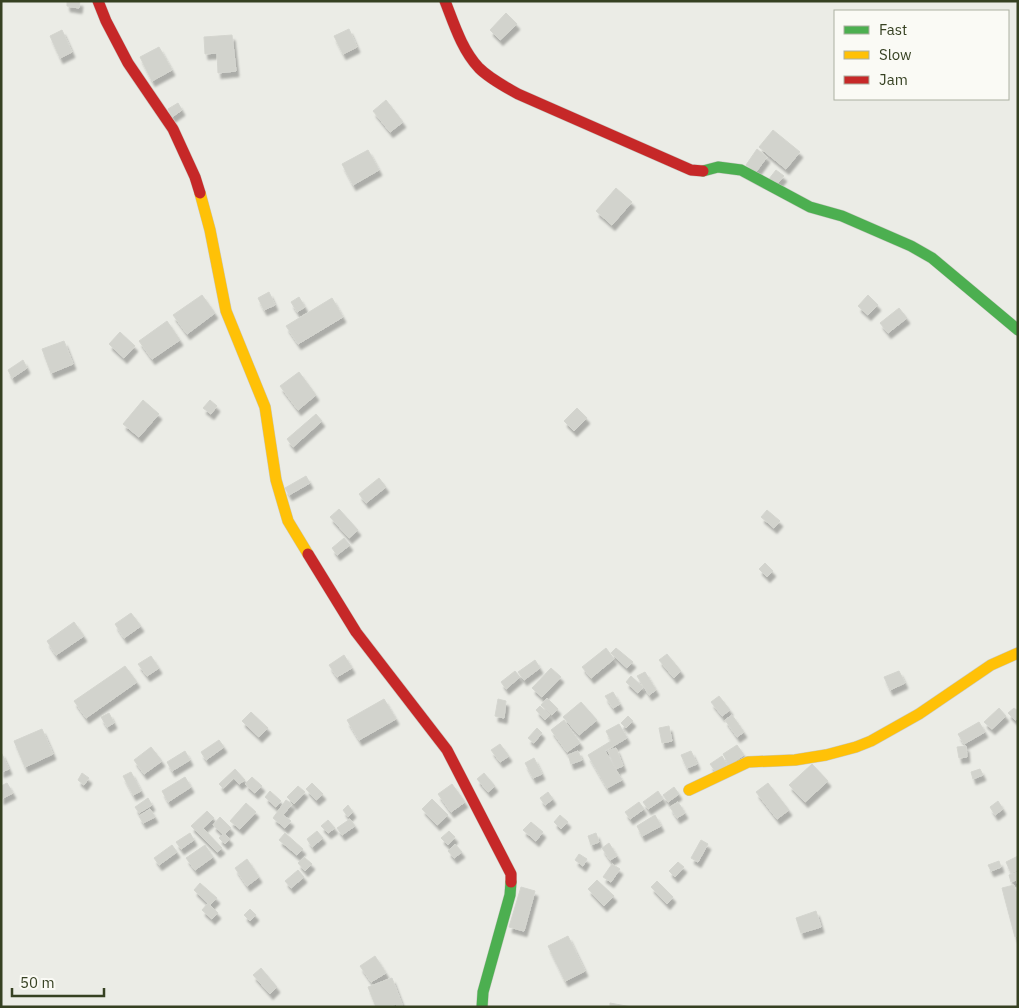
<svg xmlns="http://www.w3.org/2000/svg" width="1019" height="1008" viewBox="0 0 1019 1008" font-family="'IBM Plex Sans',sans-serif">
  <defs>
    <filter id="shadow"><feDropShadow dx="3" dy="5.5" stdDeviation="1" flood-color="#0004"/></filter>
  </defs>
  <rect width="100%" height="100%" fill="#ebece6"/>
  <!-- building -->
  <g fill="#d2d3cd" stroke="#d4d5cf" filter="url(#shadow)">
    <polygon points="67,1 80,1 79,8 67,6"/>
    <polygon points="506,13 517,24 500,40 490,30"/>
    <polygon points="349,29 357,47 343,54 334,36"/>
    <polygon points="62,30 72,52 60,58 50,36"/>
    <polygon points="232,35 236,71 218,73 217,53 205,54 204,37"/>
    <polygon points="159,47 172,70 152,81 140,57"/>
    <polygon points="386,100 403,122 390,132 373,111"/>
    <polygon points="178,103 182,110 172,117 168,109"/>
    <polygon points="773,130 800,152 786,169 759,147"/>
    <polygon points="757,149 767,157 756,172 746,165"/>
    <polygon points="368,150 379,170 353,185 342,164"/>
    <polygon points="776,170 784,176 776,185 769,179"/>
    <polygon points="616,188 632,202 612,225 596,211"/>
    <polygon points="269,292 275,305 264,310 258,298"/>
    <polygon points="202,295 215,313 187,334 173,315"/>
    <polygon points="868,295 878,305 868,315 858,306"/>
    <polygon points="299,297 305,307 297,312 291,302"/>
    <polygon points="332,298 343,317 298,344 286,326"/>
    <polygon points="899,308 907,318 888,333 880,323"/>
    <polygon points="167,321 180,340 152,359 139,341"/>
    <polygon points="120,332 135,346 124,358 109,344"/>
    <polygon points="64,341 73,364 51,373 42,349"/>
    <polygon points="23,360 27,368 12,378 8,370"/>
    <polygon points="299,372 316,395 298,410 280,386"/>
    <polygon points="143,400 159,414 139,437 123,424"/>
    <polygon points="210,400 217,406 211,414 203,408"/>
    <polygon points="577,408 587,418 574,431 564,421"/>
    <polygon points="316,414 322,421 293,447 287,439"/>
    <polygon points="306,476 310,483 289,495 285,488"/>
    <polygon points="379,478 386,487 366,503 359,494"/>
    <polygon points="339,509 358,530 349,538 330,517"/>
    <polygon points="767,510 780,521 774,528 761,517"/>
    <polygon points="344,538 350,545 337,555 332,548"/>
    <polygon points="765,563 773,571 767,577 759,569"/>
    <polygon points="131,613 141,626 124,638 115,624"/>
    <polygon points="74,622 84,636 56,655 47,641"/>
    <polygon points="606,648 614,659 591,678 582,667"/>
    <polygon points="616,648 633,662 627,668 611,653"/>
    <polygon points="667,654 681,671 674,678 659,660"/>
    <polygon points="344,655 352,668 337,677 329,665"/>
    <polygon points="151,656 159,668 147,676 138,664"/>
    <polygon points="535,660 540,668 524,680 518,672"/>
    <polygon points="125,666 137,682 86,718 74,701"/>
    <polygon points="551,668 561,677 542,697 532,688"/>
    <polygon points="515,671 520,677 506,689 501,682"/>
    <polygon points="899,671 905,683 890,690 884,677"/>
    <polygon points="645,672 656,690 649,695 637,676"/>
    <polygon points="631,676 643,687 638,693 626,682"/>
    <polygon points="613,692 620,704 613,708 605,696"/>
    <polygon points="719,696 730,710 722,716 711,702"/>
    <polygon points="547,698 558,709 552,715 541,705"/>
    <polygon points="384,699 396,719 359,740 347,720"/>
    <polygon points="498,699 506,701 504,718 495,716"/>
    <polygon points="581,702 597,720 579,735 563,717"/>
    <polygon points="540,706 550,715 545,720 536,710"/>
    <polygon points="999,708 1006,716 992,729 984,722"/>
    <polygon points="1014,708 1018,711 1018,718 1015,720 1008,713"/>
    <polygon points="251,712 268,728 259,737 242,721"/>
    <polygon points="109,713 114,723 107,727 101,717"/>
    <polygon points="732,715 744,732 737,737 725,720"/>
    <polygon points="628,716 633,721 626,728 621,723"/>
    <polygon points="564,720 580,743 567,752 551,730"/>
    <polygon points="979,722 985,732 964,744 958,734"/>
    <polygon points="619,724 627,738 605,751 622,780 607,788 588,755 611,741 606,731"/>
    <polygon points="669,726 672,741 662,743 659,728"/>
    <polygon points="537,728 542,733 534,743 528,738"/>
    <polygon points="42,729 53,754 25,767 14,741"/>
    <polygon points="219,740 224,747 206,760 201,752"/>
    <polygon points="500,744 509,756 500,762 491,750"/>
    <polygon points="737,745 744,755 729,765 723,754"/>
    <polygon points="966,746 967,757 959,758 957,747"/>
    <polygon points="151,747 162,761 144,774 134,760"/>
    <polygon points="616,748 623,766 616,769 608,751"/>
    <polygon points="185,751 190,760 172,771 167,762"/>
    <polygon points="578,751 582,760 571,764 568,755"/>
    <polygon points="691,751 697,764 687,768 681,755"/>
    <polygon points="1,752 9,769 1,772"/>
    <polygon points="722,756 727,765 716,772 710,764"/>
    <polygon points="534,758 542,774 533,778 525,763"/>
    <polygon points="812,764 828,781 805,802 789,785"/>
    <polygon points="235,769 245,780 239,784 234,778 223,788 219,784"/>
    <polygon points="980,769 983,775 973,779 971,772"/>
    <polygon points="131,772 141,791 133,795 123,776"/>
    <polygon points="82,773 89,778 84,785 78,780"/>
    <polygon points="484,773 495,786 488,792 477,779"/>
    <polygon points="185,777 191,787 168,802 162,791"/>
    <polygon points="252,777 262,786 255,793 245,784"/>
    <polygon points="7,783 13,793 1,799 1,786"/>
    <polygon points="312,783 323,794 316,800 306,789"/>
    <polygon points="768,783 789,810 777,819 756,792"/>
    <polygon points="452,784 465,802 451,812 438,794"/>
    <polygon points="298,786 305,792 294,804 287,797"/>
    <polygon points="674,787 679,794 668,802 663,795"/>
    <polygon points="270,791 281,801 276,807 265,797"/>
    <polygon points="658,791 663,799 648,809 643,802"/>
    <polygon points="548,792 553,799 545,805 540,798"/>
    <polygon points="148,798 152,805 139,813 135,807"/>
    <polygon points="432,799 448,815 437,825 422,809"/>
    <polygon points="286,800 292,804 283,815 291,821 285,828 273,818"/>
    <polygon points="998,801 1003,809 995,815 990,807"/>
    <polygon points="639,802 644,809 630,819 625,812"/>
    <polygon points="678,802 685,813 677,818 670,807"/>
    <polygon points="246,803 256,812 240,829 230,821"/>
    <polygon points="348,805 353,812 348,817 343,810"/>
    <polygon points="150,809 155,817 143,823 139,816"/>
    <polygon points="207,811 214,818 203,828 222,848 217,852 191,826"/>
    <polygon points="560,815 568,822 561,829 554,822"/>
    <polygon points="655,815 661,826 642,836 637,826"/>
    <polygon points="220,817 231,828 225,834 230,839 225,844 219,838 223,834 213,825"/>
    <polygon points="350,819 355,826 342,835 337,828"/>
    <polygon points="328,820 335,828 328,833 321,826"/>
    <polygon points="531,822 543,832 536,841 523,830"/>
    <polygon points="317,831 323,838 312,847 307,839"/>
    <polygon points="449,831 455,837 448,845 441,838"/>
    <polygon points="190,833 194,840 181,849 176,842"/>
    <polygon points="285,833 303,849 297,855 279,840"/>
    <polygon points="596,833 599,842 591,845 588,836"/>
    <polygon points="701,840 708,844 698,862 691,858"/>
    <polygon points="609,843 617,856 610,860 602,848"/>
    <polygon points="455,844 462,852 454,858 448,851"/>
    <polygon points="172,845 177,852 159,865 154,858"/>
    <polygon points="205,845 213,857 195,870 186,858"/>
    <polygon points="579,854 587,859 583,866 575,860"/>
    <polygon points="1018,856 1018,870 1011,873 1006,862"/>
    <polygon points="304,857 312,864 305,871 298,863"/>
    <polygon points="247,859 259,877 247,886 235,868"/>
    <polygon points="999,861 1001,867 991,871 988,865"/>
    <polygon points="678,862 684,867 675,877 669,871"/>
    <polygon points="612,864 620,869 611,882 603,877"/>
    <polygon points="298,870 304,877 291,888 285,881"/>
    <polygon points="1018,872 1018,885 1016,880 1011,882 1009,875"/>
    <polygon points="597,880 614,896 604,906 588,889"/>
    <polygon points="657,881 673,897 667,904 651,887"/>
    <polygon points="200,883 217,898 210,905 194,890"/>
    <polygon points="1014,885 1018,899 1018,936 1015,937 1002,888"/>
    <polygon points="521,887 535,891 524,931 509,927"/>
    <polygon points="208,903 218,913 212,919 202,910"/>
    <polygon points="250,909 256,915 250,921 244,915"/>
    <polygon points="816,911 821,927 801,933 796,918"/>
    <polygon points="568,936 585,971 565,981 548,946"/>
    <polygon points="375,956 386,973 371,982 360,966"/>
    <polygon points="261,968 277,987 270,994 253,975"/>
    <polygon points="392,978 403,1007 397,1007 396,1004 389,1007 376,1007 368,987"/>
    <polygon points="610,1003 632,1007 610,1007"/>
  </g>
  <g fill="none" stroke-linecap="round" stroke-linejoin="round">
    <!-- fast casing -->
    <g stroke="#c9cac3" stroke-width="12">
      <g id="fast">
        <polyline points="703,171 718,167 741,170 810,207 842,216 911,246 932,258 1018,330"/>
        <polyline points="482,1007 483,992 510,895 511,882"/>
      </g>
    </g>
    <!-- slow casing -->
    <g stroke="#c9cac3" stroke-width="12">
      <g id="slow">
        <polyline points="200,193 210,230 226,311 265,407 276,480 288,521 308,554"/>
        <polyline points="689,790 748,762 795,760 826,755 856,747 871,741 919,714 991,665 1018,653"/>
      </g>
    </g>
    <!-- jam casing -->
    <g stroke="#c9cac3" stroke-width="12">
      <g id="jam">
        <polyline points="98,1 106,21 128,63 173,129 195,177 200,193"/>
        <path d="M445,1c9,23 17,49 34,67 11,11 25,18 39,26l173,76 12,1"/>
        <polyline points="308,554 356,632 447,750 511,874 511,882"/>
      </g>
    </g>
    <!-- fast -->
    <use href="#fast" stroke="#4caf50" stroke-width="11"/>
    <!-- slow -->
    <use href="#slow" stroke="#ffc107" stroke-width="11"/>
    <!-- jam -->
    <use href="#jam" stroke="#c62828" stroke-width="11"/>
  </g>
  <!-- border -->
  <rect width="1019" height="1008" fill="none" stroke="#364122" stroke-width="5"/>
  <!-- legend -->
  <rect x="834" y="10" width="175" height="90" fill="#fafaf5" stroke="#acb0a1"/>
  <rect x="844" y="26" width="25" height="8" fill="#4caf50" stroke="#acb0a1"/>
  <text x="879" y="35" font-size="15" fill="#364122">Fast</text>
  <rect x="844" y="51" width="25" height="8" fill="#ffc107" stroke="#acb0a1"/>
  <text x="879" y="60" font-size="15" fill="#364122">Slow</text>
  <rect x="844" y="76" width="25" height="8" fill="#c62828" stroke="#acb0a1"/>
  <text x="879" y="85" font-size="15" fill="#364122">Jam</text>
  <!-- scale -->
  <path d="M12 988v8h92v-8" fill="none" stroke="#364122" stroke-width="2.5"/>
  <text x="20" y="988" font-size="15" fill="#364122" stroke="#fafaf5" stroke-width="4" paint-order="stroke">50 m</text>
</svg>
